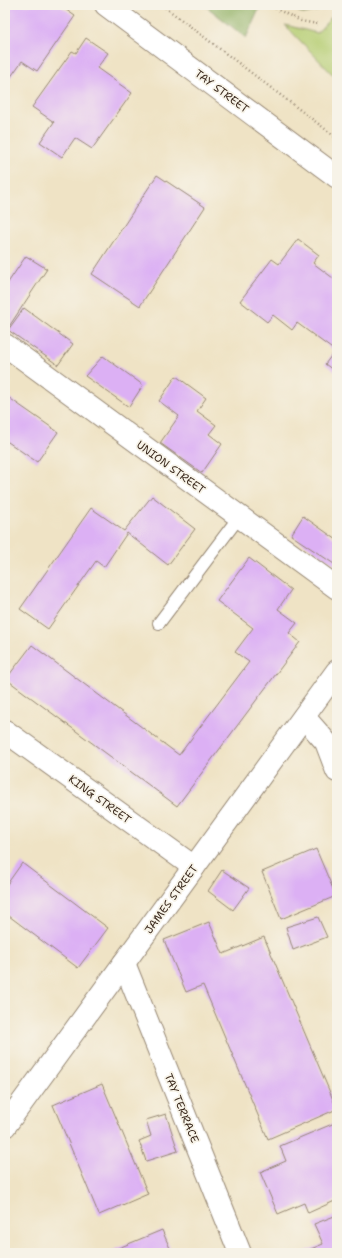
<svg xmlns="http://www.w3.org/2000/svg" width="342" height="1258" viewBox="0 0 342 1258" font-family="'Shantell Sans',sans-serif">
  <rect width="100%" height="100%" fill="#f7f3e8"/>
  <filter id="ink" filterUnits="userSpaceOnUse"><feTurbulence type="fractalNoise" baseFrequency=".025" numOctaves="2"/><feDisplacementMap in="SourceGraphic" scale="8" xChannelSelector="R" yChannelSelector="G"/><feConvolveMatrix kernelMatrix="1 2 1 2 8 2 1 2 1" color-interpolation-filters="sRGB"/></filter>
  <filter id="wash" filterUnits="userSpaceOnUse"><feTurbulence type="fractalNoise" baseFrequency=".012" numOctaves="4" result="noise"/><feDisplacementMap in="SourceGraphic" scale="16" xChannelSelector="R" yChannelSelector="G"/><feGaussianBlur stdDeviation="0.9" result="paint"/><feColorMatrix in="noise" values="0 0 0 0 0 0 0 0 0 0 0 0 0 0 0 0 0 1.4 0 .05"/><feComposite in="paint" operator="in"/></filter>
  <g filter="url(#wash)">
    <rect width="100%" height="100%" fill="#efe3c5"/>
    <!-- green -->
    <polygon fill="#b5cd72" stroke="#787c48" points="337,11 337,79 285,25 317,33"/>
    <!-- forest -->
    <g fill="#90b064" stroke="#666d41">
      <polygon points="200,5 257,5 260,7 246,38 207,7"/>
      <polygon points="288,5 317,5 326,9 303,14"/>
    </g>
    <g id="blocks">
      <!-- building -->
      <g fill="#dcb0f4">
        <polygon points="5,5 59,5 75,16 37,71 22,61 5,85"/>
        <polygon points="86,38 108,53 97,68 132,93 92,149 75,138 62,157 40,142 54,122 32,107 72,51 76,53"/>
        <polygon points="157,175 205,207 140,306 92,274"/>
        <polygon points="298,239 319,255 313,263 337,281 337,373 325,364 335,351 297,323 292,330 273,315 267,322 240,301 272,259 279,264"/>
        <polygon points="26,256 47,269 8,328 5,326 5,287"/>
        <polygon points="24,308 73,344 58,365 8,330"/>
        <polygon points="103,356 143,385 129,407 85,376"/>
        <polygon points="176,376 206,398 197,411 216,425 209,434 222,444 202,473 160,443 179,416 159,401"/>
        <polygon points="5,395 58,432 37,462 5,440"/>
        <polygon points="152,496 195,529 168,565 127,533 104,567 96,561 48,629 20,609 91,508 124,531"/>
        <polygon points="303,516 337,540 337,566 291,535"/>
        <polygon points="249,558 291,590 278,609 297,623 289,633 300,642 177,806 6,679 32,645 179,755 249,662 235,652 253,628 217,601"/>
        <polygon points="316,849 336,896 281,919 262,872"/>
        <polygon points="22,863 108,928 78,968 5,913 5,887"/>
        <polygon points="222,870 249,888 233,910 208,891"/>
        <polygon points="318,917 327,937 293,950 286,927"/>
        <polygon points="209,922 223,954 264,937 337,1109 268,1139 203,985 186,992 164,940"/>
        <polygon points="102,1084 148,1194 99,1215 53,1105"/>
        <polygon points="166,1114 178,1151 146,1161 139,1141 151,1136 146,1120"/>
        <polygon points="337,1122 337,1200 308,1213 304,1203 278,1214 260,1172 286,1161 280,1146"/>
        <polygon points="337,1215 337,1253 301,1253 323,1244 314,1224"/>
        <polygon points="162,1230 172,1253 109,1253 109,1252"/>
      </g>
    </g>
  </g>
  <g filter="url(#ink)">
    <use href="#blocks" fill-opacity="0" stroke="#958672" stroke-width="1"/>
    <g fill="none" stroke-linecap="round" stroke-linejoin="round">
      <!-- lane casing -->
      <g stroke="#958672" stroke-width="14">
        <polyline id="lane" points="159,623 239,517"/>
      </g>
      <!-- street casing -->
      <g stroke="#958672" stroke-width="24">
        <g id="street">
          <polyline points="5,345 337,588"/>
          <polyline points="304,717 326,742 337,771"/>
          <polyline points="5,731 194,867"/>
          <polyline points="124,963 240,1253"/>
          <polyline points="5,1126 337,671"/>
        </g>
      </g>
      <!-- secondary casing -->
      <g stroke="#958672" stroke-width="24">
        <polyline id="secondary" points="106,5 337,177"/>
      </g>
      <!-- path -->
      <g stroke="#958672" stroke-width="2.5" stroke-dasharray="1 3" stroke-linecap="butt">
        <polyline points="162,5 337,138"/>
        <polyline points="268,5 301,21 317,24"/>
      </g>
      <!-- lane -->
      <use href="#lane" stroke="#fff" stroke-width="12"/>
      <!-- street -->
      <use href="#street" stroke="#fff" stroke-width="22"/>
      <!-- secondary -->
      <use href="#secondary" stroke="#fff" stroke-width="22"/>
    </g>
  </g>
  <g text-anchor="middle" stroke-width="3.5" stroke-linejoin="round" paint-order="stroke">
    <!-- street labels -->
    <g font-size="11" fill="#3b2a1e" stroke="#f7f3e8">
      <text transform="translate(222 91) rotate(37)" y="4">TAY STREET</text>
      <text transform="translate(171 467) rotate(36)" y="4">UNION STREET</text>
      <text transform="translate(100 799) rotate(36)" y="4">KING STREET</text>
      <text transform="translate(171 899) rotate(-54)" y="4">JAMES STREET</text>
      <text transform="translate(182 1108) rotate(68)" y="4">TAY TERRACE</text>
    </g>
  </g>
  <!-- margin -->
  <rect width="342" height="1258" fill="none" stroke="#f7f3e8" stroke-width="20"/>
</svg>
